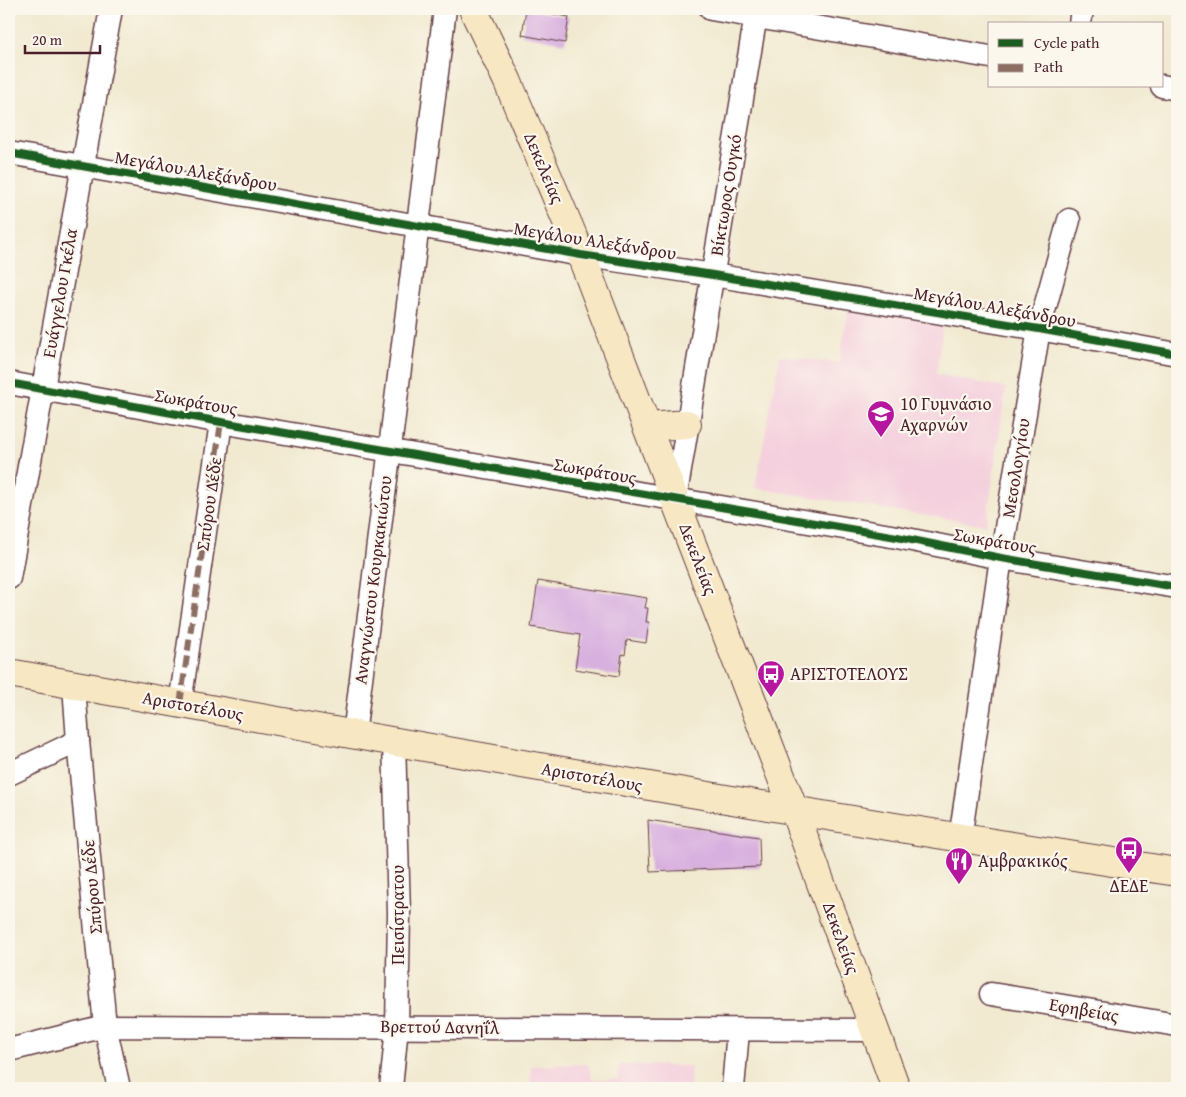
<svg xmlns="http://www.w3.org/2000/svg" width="1186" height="1097" viewBox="0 0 1186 1097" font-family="'Gentium Book Plus',serif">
  <rect width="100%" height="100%" fill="#fbf7ec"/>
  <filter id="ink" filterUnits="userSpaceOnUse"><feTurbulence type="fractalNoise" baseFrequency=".02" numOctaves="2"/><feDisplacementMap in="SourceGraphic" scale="10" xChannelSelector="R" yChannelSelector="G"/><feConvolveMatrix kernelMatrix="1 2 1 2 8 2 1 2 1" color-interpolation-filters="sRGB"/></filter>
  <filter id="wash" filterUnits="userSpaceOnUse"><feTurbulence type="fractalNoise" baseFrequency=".0096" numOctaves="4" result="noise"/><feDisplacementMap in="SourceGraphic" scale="20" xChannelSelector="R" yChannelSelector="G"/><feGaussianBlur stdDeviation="1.12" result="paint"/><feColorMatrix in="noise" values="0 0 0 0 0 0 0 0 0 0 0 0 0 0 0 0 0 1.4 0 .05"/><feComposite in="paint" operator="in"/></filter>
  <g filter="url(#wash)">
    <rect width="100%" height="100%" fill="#f1e9d0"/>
    <!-- built -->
    <g fill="#f4cfdd">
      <polygon points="849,307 943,325 936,374 1006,388 986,525 755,488 780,356 839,363"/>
      <polygon points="588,1064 592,1080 618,1079 620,1065 691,1066 690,1088 531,1088 531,1066"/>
    </g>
    <g id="blocks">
      <!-- building -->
      <g fill="#d8b0df">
        <polygon points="526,9 569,17 565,43 522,35"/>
        <polygon points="538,581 647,598 645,608 648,608 646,622 649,622 646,643 627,640 625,655 622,654 619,676 575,669 580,635 531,627"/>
        <polygon points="648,820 759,837 760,867 650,872"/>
      </g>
    </g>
  </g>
  <g filter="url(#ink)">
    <use href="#blocks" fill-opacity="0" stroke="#633d44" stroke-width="1"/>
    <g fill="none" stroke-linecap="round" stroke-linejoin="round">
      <!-- street casing -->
      <g stroke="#633d44" stroke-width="25">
        <g id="street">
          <polyline points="711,9 990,57"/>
          <polyline points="1080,24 1082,9"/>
          <polyline points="1162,86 1177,89"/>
          <polyline points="9,153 581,255 713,275 1039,329 1177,354"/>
          <polyline points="9,383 221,422 897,537 1001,558 1177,587"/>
          <polyline points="675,500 757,9"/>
          <polyline points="9,578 111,9"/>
          <polyline points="74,685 78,741 105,1026 119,1088"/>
          <polyline points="180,704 221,422"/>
          <polyline points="354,735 445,9"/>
          <polyline points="9,774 78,741"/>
          <polyline points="960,839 1001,558 1039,329 1069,220"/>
          <polyline points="991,994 1177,1025"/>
          <polyline points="9,1050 105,1026 875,1030"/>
          <polyline points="391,1088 397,1027 399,913 394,742"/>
          <polyline points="733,1088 738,1031"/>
        </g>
      </g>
      <!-- secondary casing -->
      <g stroke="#633d44" stroke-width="30">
        <g id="secondary">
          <polyline points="473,9 507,80 581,255 794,810 896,1088"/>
          <polyline points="648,427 687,424"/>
          <path d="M9,673c389,70 778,139 1168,199"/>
        </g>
      </g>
      <!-- street -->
      <use href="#street" stroke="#fff" stroke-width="22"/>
      <!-- secondary -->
      <use href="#secondary" stroke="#f7e8c3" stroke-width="28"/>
      <!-- quiet -->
      <polyline stroke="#8d6e63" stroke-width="6" stroke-dasharray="12 6" stroke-linecap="butt" points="180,704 221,422"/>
      <!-- cycleway casing -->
      <g stroke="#fbf7ec" stroke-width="11">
        <g id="cycleway">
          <polyline points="9,153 581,255 713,275 1039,329 1177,354"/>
          <polyline points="9,383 221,422 897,537 1001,558 1177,587"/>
        </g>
      </g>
      <!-- cycleway -->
      <use href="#cycleway" stroke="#1b5e20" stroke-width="8"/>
    </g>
  </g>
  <!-- icons -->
  <defs>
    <g id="school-pin" transform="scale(1.4375)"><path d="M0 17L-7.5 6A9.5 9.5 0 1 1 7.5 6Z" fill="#b5179e" stroke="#fbf7ec"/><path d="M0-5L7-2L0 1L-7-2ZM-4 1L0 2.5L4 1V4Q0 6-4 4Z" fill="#fff"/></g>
    <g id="bus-pin" transform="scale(1.4375)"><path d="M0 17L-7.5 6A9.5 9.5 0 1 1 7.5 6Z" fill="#b5179e" stroke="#fbf7ec"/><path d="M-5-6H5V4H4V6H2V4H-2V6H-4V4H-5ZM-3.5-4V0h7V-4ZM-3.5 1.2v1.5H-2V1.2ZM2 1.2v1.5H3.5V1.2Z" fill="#fff"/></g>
    <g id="restaurant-pin" transform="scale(1.4375)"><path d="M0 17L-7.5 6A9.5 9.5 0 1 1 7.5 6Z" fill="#b5179e" stroke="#fbf7ec"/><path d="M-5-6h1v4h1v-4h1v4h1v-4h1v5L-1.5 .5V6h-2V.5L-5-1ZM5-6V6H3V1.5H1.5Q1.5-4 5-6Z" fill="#fff"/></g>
  </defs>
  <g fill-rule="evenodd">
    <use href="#school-pin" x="881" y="414"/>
    <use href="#bus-pin" x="771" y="674"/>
    <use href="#bus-pin" x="1129" y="850"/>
    <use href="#restaurant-pin" x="959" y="861"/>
  </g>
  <g text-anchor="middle" stroke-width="4.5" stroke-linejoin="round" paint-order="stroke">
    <!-- street labels -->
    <g font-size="18" fill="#4a1f2b" stroke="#fbf7ec">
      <text transform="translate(544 168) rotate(67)" y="6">Δεκελείας</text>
      <text transform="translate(196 171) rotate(10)" y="6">Μεγάλου Αλεξάνδρου</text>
      <text transform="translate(726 195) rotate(-81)" y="6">Βίκτωρος Ουγκό</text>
      <text transform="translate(595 241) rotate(9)" y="6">Μεγάλου Αλεξάνδρου</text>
      <text transform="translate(60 293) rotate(-80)" y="6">Ευάγγελου Γκέλα</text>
      <text transform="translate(995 307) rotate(10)" y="6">Μεγάλου Αλεξάνδρου</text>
      <text transform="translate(196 402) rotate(10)" y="6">Σωκράτους</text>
      <text transform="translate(1016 468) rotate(-81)" y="6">Μεσολογγίου</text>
      <text transform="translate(595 471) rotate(10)" y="6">Σωκράτους</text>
      <text transform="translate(209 504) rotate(-82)" y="6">Σπύρου Δέδε</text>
      <text transform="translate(995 541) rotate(10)" y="6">Σωκράτους</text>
      <text transform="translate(698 559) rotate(69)" y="6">Δεκελείας</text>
      <text transform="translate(373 580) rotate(-83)" y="6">Αναγνώστου Κουρκακιώτου</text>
      <text transform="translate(193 706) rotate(10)" y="6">Αριστοτέλους</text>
      <text transform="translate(592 777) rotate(10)" y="6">Αριστοτέλους</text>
      <text transform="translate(92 887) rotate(-95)" y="6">Σπύρου Δέδε</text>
      <text transform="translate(398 915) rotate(-90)" y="6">Πεισίστρατου</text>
      <text transform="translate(841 938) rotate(70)" y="6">Δεκελείας</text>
      <text transform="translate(1084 1010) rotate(10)" y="6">Εφηβείας</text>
      <text transform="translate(440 1027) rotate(1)" y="6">Βρεττού Δανηΐλ</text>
    </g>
    <!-- poi labels -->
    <g font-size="18" fill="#4a1f2b" stroke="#fbf7ec" text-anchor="start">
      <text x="900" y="410">10 Γυμνάσιο<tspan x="900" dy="21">Αχαρνών</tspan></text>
      <text x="790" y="680">ΑΡΙΣΤΟΤΕΛΟΥΣ</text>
      <text x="978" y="867">Αμβρακικός</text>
      <text x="1129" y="892" text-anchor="middle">ΔΕΔΕ</text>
    </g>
  </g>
  <!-- margin -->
  <rect width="1186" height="1097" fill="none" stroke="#fbf7ec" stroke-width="30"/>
  <!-- legend -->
  <rect x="988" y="22" width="175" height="65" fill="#fbf7ec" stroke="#b4a19f"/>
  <rect x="998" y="39" width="25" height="8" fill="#1b5e20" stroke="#b4a19f"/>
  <text x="1034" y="48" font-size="15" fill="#4a1f2b">Cycle path</text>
  <rect x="998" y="64" width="25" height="8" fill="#8d6e63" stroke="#b4a19f"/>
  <text x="1034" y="72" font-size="15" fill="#4a1f2b">Path</text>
  <!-- scale -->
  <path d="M25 45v8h75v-8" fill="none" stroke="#4a1f2b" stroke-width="2.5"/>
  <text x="32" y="45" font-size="15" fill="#4a1f2b" stroke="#fbf7ec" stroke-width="4" paint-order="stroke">20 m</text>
</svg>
